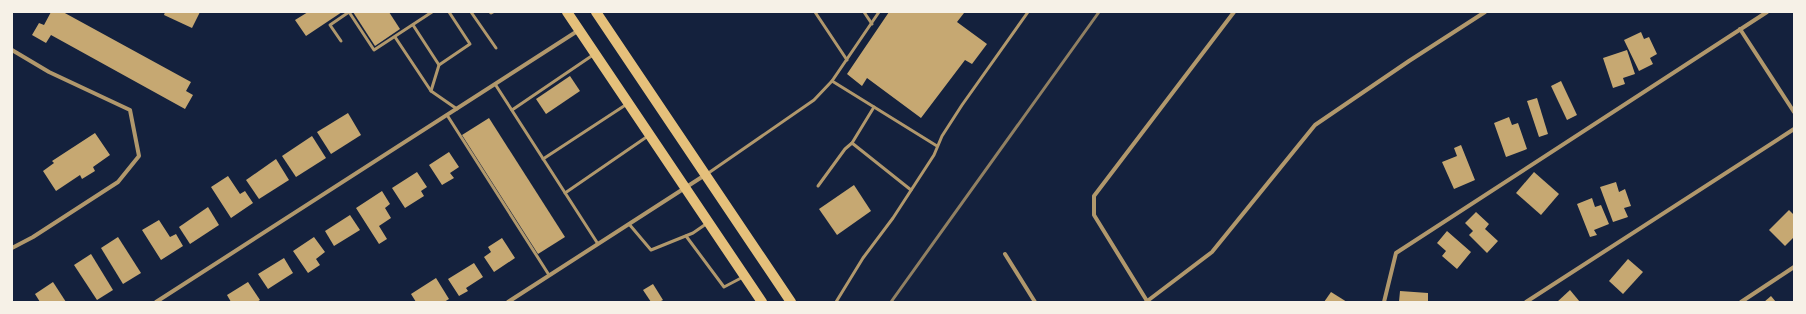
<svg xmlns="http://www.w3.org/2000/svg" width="1806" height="314" viewBox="0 0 1806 314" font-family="'IBM Plex Serif',serif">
  <rect width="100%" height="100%" fill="#14213d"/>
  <!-- building -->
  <g fill="#c6a872">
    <polygon points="51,12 63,12 191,82 186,91 193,95 185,109 51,35 46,43 32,35 39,23 44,25"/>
    <polygon points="165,12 200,12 192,28 164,15"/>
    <polygon points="308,12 342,12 306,36 295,20"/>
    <polygon points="353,12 389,12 400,29 375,46"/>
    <polygon points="889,12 963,12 964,13 957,22 987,44 972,64 965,60 921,118 867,78 862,86 847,74"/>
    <polygon points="1641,32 1644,39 1649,37 1657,54 1650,58 1653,64 1639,71 1624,40"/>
    <polygon points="1627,50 1635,74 1623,78 1625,84 1613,88 1603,58"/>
    <polygon points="570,76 580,91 546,114 536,99"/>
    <polygon points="1561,81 1577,115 1567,120 1551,86"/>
    <polygon points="1537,98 1548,134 1539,137 1527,101"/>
    <polygon points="348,113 361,135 331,154 317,132"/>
    <polygon points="1509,117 1512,125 1518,123 1527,149 1506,157 1494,123"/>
    <polygon points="489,118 565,237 538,254 462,135"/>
    <polygon points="95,133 110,155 93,167 95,171 82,179 80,175 56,191 43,171 54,163 52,161"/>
    <polygon points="312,136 326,158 296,177 282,156"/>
    <polygon points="1461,145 1475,180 1454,189 1442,162 1457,156 1454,148"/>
    <polygon points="449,152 459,167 450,173 454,178 442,185 429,165"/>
    <polygon points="276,159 289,180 259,199 246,180"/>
    <polygon points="417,172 427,187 421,191 424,196 405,208 392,188"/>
    <polygon points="1534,172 1559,194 1541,215 1516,193"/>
    <polygon points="228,176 240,194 245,191 253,203 231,218 211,187"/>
    <polygon points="1616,182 1619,192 1625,189 1631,206 1624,208 1628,217 1613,222 1600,187"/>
    <polygon points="854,185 871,211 837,235 819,209"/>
    <polygon points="382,191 390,204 385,208 391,218 379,226 387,239 379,244 356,208"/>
    <polygon points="1592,198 1595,207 1601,205 1609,224 1594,230 1597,235 1590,237 1577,204"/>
    <polygon points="208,207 219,225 190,244 179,227"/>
    <polygon points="1789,210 1794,215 1794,237 1785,246 1769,230"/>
    <polygon points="1476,212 1489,224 1485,229 1498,241 1487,253 1469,235 1473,231 1465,223"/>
    <polygon points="350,215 360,230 334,246 325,231"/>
    <polygon points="159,220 170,237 176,234 183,246 161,260 142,230"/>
    <polygon points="1447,231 1471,252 1457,269 1442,256 1446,251 1437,243"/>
    <polygon points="118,237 141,273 123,284 101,248"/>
    <polygon points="314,237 325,252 316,259 320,265 308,273 293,251"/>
    <polygon points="502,238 515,258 494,272 484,257 491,252 488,247"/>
    <polygon points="91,254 113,290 97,300 74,265"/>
    <polygon points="284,258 293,273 268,289 258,274"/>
    <polygon points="1628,259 1643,272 1623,294 1609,281"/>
    <polygon points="474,263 483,277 466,288 468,291 459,296 448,279"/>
    <polygon points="436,278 449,299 444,302 416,302 411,294"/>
    <polygon points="53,282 66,302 40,302 35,294"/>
    <polygon points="248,282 260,300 257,302 231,302 227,295"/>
    <polygon points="653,284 663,300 659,302 651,302 643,290"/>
    <polygon points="1570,290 1580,302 1557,302"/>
    <polygon points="1400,291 1428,293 1428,302 1399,302"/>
    <polygon points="1331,292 1347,302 1324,302"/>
    <polygon points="1771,296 1776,302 1764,302"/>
  </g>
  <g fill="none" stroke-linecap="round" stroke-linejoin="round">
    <!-- service -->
    <g stroke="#b1986c" stroke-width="3">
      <polyline points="471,12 496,48"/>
      <polyline points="490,12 491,13 493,12"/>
      <polyline points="815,12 847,60"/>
      <polyline points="864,12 872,24"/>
      <polyline points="413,25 439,65 470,44 449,12"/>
      <polyline points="395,37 431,91 457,109"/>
      <polyline points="341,41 330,25 349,12 374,50 432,12"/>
      <polyline points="832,81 937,146"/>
      <polyline points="495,84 598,244"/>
      <polyline points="431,91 439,65"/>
      <polyline points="512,110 593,55"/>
      <polyline points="447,115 549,275"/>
      <polyline points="852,143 874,107"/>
      <polyline points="543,159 627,104"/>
      <polyline points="707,174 814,100 832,81 879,12"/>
      <polyline points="818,186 845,149 852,143 911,190"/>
      <polyline points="565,193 648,136"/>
      <polyline points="629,224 651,250 693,233 706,224"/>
      <polyline points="686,236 724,287 743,277"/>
      <polyline points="836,302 863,258 893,218 934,155 942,136 962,105 1028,12"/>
    </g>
    <!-- minor -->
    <g stroke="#b1986c" stroke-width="4">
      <polyline points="1740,29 1794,112"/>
      <polyline points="12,50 49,72 130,110 139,156 118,182 33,237 12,248"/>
      <polyline points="1005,254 1035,302"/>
      <polyline points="1147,301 1094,215 1094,196 1234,12"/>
      <polyline points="156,302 579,30"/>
      <polyline points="508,302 705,175"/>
      <polyline points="1146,302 1212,252 1315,125 1409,61 1485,12"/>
      <polyline points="1384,302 1396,253 1767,12"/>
      <polyline points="1526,302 1794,129"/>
      <polyline points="1741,302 1794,267"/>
    </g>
    <!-- primary -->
    <g stroke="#e5c07b" stroke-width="10">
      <polyline points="567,12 762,302"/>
      <polyline points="596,12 791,302"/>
    </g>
    <!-- rail -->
    <polyline stroke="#918062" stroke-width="3" points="891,302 1099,12"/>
  </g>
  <!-- border -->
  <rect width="1806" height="314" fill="none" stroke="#f6f1e7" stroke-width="26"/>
</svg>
